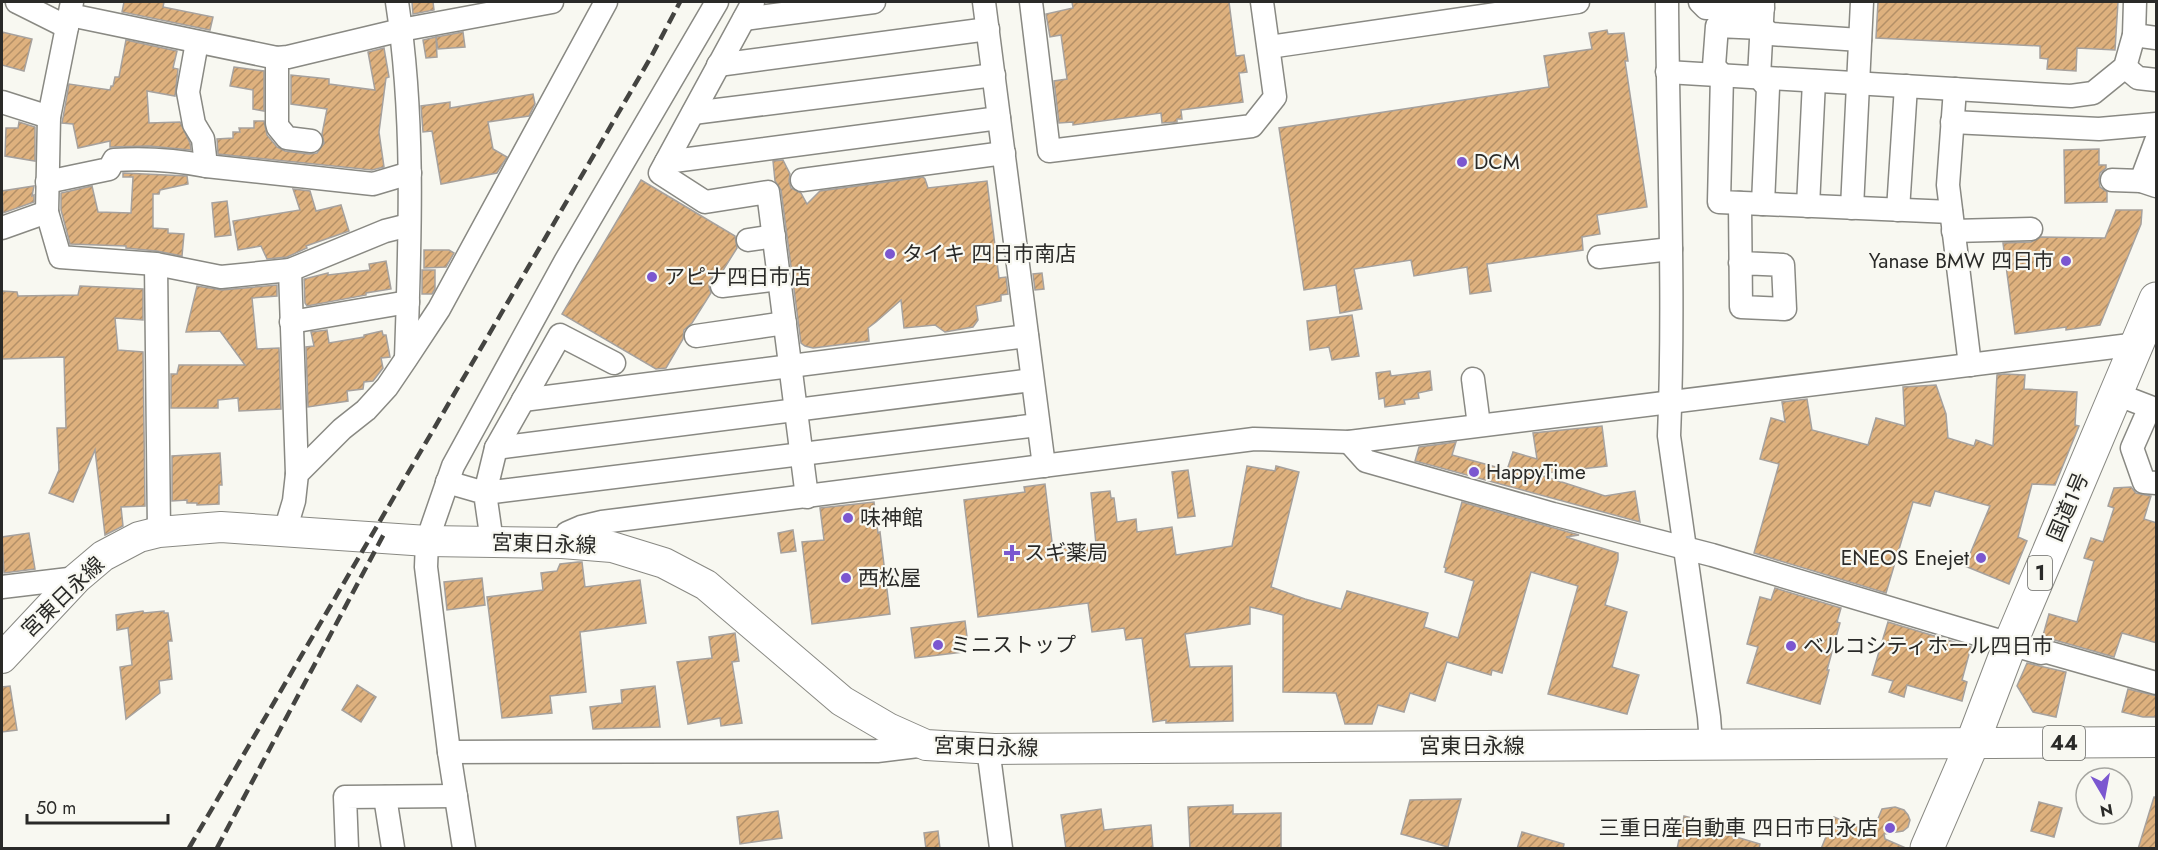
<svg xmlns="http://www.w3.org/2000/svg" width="2158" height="850" viewBox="0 0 2158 850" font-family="Jost,'Noto Sans JP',sans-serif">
  <defs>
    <pattern id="building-hatch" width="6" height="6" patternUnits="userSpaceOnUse" patternTransform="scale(1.5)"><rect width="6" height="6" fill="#deb17e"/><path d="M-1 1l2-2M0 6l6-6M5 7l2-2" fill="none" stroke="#b49067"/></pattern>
  </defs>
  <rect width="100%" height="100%" fill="#f8f8f1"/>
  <!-- building -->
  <g fill="url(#building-hatch)" stroke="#a6a19d" stroke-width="1.5">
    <polygon points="124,2 164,2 163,7 213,17 210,30 122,12"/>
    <polygon points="412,2 433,2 434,10 413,14"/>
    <polygon points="1072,2 1229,2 1236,56 1244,55 1247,72 1239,73 1243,102 1181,110 1182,119 1177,119 1177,122 1162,123 1161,113 1073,125 1073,122 1059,123 1054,81 1067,79 1061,35 1050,37 1046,14 1073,8"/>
    <polygon points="1878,2 2118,2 2115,50 2077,48 2076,71 2047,69 2048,59 2040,58 2040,46 1876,38"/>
    <polygon points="1607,30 1608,34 1624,33 1628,61 1625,61 1647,207 1597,215 1600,234 1582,237 1583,250 1487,264 1491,291 1470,294 1467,267 1414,276 1411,260 1354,269 1362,309 1340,313 1336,285 1304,290 1279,128 1549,87 1544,56 1592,49 1589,33"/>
    <polygon points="2,32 32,39 24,71 2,65"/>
    <polygon points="463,32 465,47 438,49 436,37"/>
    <polygon points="436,37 437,57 426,58 423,40"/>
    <polygon points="126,40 177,51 173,68 178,69 175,96 147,91 149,123 180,122 190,143 191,150 149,146 110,147 110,141 78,148 73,124 62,123 69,84 110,90 111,86 113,86 115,77 119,77"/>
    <polygon points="384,48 389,77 386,78 379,132 384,167 372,170 218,154 217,139 233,138 233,132 240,132 239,128 254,128 254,121 264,121 267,135 277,147 285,151 309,154 317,153 324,143 322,134 327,109 291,104 291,75 329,79 329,84 375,90 368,52"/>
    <polygon points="234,67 264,71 264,111 253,109 253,90 230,86"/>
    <polygon points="533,94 535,104 529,116 488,122 493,149 507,157 497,173 441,184 432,131 423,132 421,106 450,102 450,108"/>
    <polygon points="19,122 35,127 35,161 5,156 6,128 18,128"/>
    <polygon points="2099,149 2099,165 2106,165 2106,168 2100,173 2099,180 2100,187 2107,192 2107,202 2065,203 2064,150"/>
    <polygon points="783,160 790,174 789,181 791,188 801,193 807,204 820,191 923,177 925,179 928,188 987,181 999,278 1006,277 1008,294 1001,295 1001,301 976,306 978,320 973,327 945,332 935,325 904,328 901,300 876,322 868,328 869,341 813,348 805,346 801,343 781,190 775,181 773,161"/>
    <polygon points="123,173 187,176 188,184 160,190 159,194 153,194 153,228 168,229 168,233 184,234 182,256 157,251 126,248 126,246 70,244 61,210 61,193 92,186 98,212 131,213 133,177 123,177"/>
    <polygon points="641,180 735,236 737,248 722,272 714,275 710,280 709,287 711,293 692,323 684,330 683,339 666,368 656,369 562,314"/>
    <polygon points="34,186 32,196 34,195 34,202 3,213 2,191"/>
    <polygon points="293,189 310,191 316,211 341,205 349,231 306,246 307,248 287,257 267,259 261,246 238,250 233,221 300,210"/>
    <polygon points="227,201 231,235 215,237 212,203"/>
    <polygon points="2116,210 2142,210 2141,224 2100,325 2066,330 2066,327 2015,334 2003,243 2031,242 2041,237 2105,238"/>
    <polygon points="424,250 449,250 454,253 446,267 424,268"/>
    <polygon points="386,261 391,289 366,293 366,295 307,306 305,303 304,279 328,273 328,275 370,270 369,264"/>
    <polygon points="422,270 435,270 435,289 432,294 422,294"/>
    <polygon points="1042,273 1044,289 1035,290 1033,274"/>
    <polygon points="277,285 277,296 252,298 257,349 279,348 281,409 239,411 238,398 218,400 218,408 171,408 171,374 177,374 179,365 245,365 220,331 186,332 197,286 222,290"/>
    <polygon points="80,286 143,289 143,320 115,318 118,350 143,352 145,506 121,507 123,526 105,535 95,450 73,502 49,493 59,470 57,428 66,428 64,357 2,359 2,291 17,292 18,296 78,295"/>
    <polygon points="1352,315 1359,356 1332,360 1329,347 1310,350 1307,321"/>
    <polygon points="327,330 329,343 364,337 364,335 382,331 383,335 386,335 390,357 381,358 383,368 373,381 364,382 363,389 347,391 348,401 308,407 306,347 314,346 311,332"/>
    <polygon points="1390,371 1391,376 1430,371 1432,390 1418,393 1419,398 1404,400 1405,404 1385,407 1384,398 1379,399 1376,373"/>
    <polygon points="2004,374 2025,375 2024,389 2077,392 2075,425 2079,426 2055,485 2032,484 2018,537 2027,541 2009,584 1965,566 1990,506 1935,491 1930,506 1913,502 1886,593 1754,553 1779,464 1760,459 1771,418 1785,422 1782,402 1807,399 1812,430 1868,445 1876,418 1905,426 1903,387 1936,385 1946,414 1948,438 1974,446 1976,440 1993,446 1997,375"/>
    <polygon points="1602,426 1607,466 1537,474 1605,496 1635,491 1640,522 1415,461 1419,447 1456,442 1452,455 1507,470 1513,452 1537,459 1533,433"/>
    <polygon points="220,453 222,485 219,485 219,504 197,505 197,503 187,503 187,500 172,501 172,456"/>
    <polygon points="1247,466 1275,471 1276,466 1299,472 1271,587 1305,599 1341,609 1347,591 1428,613 1424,627 1458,638 1474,581 1445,572 1446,568 1444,567 1462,502 1579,535 1566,537 1618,553 1618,560 1605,605 1627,612 1612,667 1639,675 1627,714 1548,694 1578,586 1531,572 1502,673 1492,670 1491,675 1447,662 1435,701 1410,693 1404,712 1378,705 1372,724 1345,724 1336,693 1283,692 1283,615 1272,612 1250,607 1250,624 1185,634 1190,667 1232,666 1233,721 1166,723 1166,720 1153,722 1142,638 1126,640 1124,628 1092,632 1088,603 978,617 964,500 1025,492 1024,487 1045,484 1053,550 1096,544 1091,493 1110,491 1111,498 1114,498 1117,522 1136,519 1137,532 1172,527 1176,555 1232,546"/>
    <polygon points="1188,470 1195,516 1178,518 1172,472"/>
    <polygon points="2131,487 2136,493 2151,496 2144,519 2157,523 2157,643 2122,633 2114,657 2051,639 2042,639 2049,614 2077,622 2094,561 2084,558 2091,538 2103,542 2114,508 2108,506 2114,488"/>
    <polygon points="874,502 878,533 880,532 890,614 812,624 802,542 824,540 820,508"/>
    <polygon points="793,530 796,551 781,553 778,533"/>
    <polygon points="29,533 35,569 4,573 2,537"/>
    <polygon points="578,562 582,562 585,587 640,580 646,623 580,632 586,692 550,696 552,713 502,718 487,597 543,590 541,573 557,571 560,564"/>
    <polygon points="482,578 485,605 447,610 444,582"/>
    <polygon points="1775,588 1841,608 1837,622 1840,623 1827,670 1829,670 1820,704 1747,683 1758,647 1747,644 1760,597 1771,600"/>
    <polygon points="143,611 144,613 164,611 164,613 168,613 172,641 168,641 172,679 159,681 160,693 126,719 120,667 132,665 128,628 117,630 116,615"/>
    <polygon points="965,621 967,637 962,638 963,652 915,658 911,628"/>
    <polygon points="1888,622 1971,647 1962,680 1967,682 1962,701 1907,685 1904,697 1889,692 1893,681 1872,675"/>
    <polygon points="735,633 739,661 732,662 742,723 721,726 720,718 688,724 677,662 712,658 709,637"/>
    <polygon points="2027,663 2066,672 2056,717 2033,712 2017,686"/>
    <polygon points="357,685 376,697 361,722 342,710"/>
    <polygon points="10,686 17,730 2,732 2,687"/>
    <polygon points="655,686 660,727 593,729 590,707 622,703 621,690"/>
    <polygon points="2128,689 2157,696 2157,717 2143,717 2122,712"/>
    <polygon points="2154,797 2157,797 2157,849 2138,849"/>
    <polygon points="1461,799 1448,847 1401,834 1410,800"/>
    <polygon points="2039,802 2062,808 2054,837 2031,831"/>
    <polygon points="1233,805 1233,814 1281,813 1281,849 1190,849 1188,807"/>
    <polygon points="1895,807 1904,810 1908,815 1910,820 1908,827 1903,831 1884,834 1885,839 1908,849 1821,849 1834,817 1872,833 1882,809"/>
    <polygon points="1101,809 1104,830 1151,825 1153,849 1066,849 1061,815"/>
    <polygon points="778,811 782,838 740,844 737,817"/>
    <polygon points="1684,816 1728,827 1726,834 1760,844 1759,849 1677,849"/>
    <polygon points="938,831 940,849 926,849 924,833"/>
    <polygon points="1522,832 1564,844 1563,849 1517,849"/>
  </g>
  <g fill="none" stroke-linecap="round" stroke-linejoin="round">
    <!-- minor casing -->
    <g stroke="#898983" stroke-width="25">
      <g id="minor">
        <polyline points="17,2 67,27"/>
        <polyline points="72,2 49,117 47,212 60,257 156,264 221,277 290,270 385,231 409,225"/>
        <path d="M397,2c18,117 13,237 9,356"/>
        <polyline points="753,2 660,173 705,202 768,192 807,497"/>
        <polyline points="984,2 1044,466"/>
        <polyline points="1031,2 1049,151 1252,126 1275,97 1262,2"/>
        <path d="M1667,2c1,144 8,290 2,434l40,281 2,27"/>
        <polyline points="1700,2 1706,8 1763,8"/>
        <polyline points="1763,2 1759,77 1768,88 1763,204"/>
        <polyline points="70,15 277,58 288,57 401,30 552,2"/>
        <polyline points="744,19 874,2"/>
        <polyline points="2134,35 2156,38"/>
        <polyline points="1860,40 1771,34 1762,28 1717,26 1714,66 1722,75 1719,202 1951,212"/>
        <polyline points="197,42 188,92 194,124 203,139 206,166 373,184 410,173"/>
        <polyline points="1269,47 1578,2"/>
        <polyline points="277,58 277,123 278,127 287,138 311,141"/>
        <polyline points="718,65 988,29"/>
        <polyline points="2125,67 2138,78 2156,80"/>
        <polyline points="1667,72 2071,96 2093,93 2125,67 2134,35 2135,2"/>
        <polyline points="1955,89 1948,185 1970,365"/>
        <polyline points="2,102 49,117"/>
        <polyline points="693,113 994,75"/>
        <polyline points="1952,122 2099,129 2156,124"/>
        <polyline points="2156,141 2141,181 2156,186"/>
        <polyline points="666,162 999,118"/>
        <polyline points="802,180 1004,153"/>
        <polyline points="2112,180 2141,181"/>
        <path d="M47,182l62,-13 5,-9c31,-2 62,0 92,6"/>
        <polyline points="1740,203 1741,307 1785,309 1783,265 1740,263"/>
        <polyline points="1808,206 1814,81"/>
        <polyline points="1852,208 1862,2"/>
        <polyline points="1898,210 1906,86"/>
        <polyline points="2,228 47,212"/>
        <polyline points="1953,231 2031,229"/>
        <polyline points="748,240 774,236"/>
        <polyline points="1599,257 1671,249"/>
        <polyline points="156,264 159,532"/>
        <polyline points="290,270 297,474"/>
        <polyline points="722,286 779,279"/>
        <polyline points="291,322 408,302"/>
        <polyline points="696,336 785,323"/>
        <polyline points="614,363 560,335 496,448 485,493 1038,425"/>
        <polyline points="1473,379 1479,425"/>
        <polyline points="2116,394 2150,407 2132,448 2144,482 2156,483"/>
        <polyline points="523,400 1027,336"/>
        <polyline points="1349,442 1366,461 1553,514 1712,555 2010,644 2041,653 2047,652 2156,683"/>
        <polyline points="496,448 1032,380"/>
        <polyline points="447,482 485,493 492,542"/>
        <polyline points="285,531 294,501 297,474 342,429 366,410 387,387 406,359 439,309 606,2"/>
        <polyline points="562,543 567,533 581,527 602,522 1254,439 1349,442 2138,344"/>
        <polyline points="2,587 77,578"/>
        <polyline points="988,748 1001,848"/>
        <polyline points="449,752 877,751 926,745"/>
        <polyline points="385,797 393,848"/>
        <polyline points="347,848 345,797 456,796"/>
        <polyline points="464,848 449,752 426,567 427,541 453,466 566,260 717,2"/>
      </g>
    </g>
    <!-- major casing -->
    <g stroke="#898983" stroke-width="32">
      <polyline id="major" points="2,658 77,578 103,556 139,537 159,532 221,527 427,541 562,543 612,547 664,563 706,585 842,701 888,728 926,745 994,749 2156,742"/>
    </g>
    <!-- highway casing -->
    <g stroke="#898983" stroke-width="35">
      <polyline id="highway" points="1927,848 1972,744 2010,644 2156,299"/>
    </g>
    <!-- minor -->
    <use href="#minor" stroke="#fff" stroke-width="22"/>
    <!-- major -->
    <use href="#major" stroke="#fff" stroke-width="30"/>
    <!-- highway -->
    <use href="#highway" stroke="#fff" stroke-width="33"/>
    <!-- rail -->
    <g stroke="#444441" stroke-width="4.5" stroke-dasharray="12 6" stroke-linecap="butt">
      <polyline points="189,848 651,57 680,2"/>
      <polyline points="217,848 385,532"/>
    </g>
  </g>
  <!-- markers -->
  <g fill="#7b57d0" stroke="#f8f8f1" stroke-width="2">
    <circle cx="1462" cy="162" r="6"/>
    <circle cx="890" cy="254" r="6"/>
    <circle cx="2066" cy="261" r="6"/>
    <circle cx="652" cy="277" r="6"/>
    <circle cx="1474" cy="472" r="6"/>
    <circle cx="848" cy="518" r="6"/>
    <path d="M1009 544h6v6h6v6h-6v6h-6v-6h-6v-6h6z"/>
    <circle cx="1981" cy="558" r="6"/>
    <circle cx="846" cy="578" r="6"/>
    <circle cx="938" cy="645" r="6"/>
    <circle cx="1791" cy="646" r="6"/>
    <circle cx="1890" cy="828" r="6"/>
  </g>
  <g text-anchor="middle" stroke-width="4.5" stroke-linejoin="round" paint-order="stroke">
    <!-- shield labels -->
    <g fill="#f8f8f1" stroke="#686864" stroke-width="1.5">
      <rect x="2028" y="556" width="24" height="34" rx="4.5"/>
      <rect x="2043" y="726" width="42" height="34" rx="4.5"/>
    </g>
    <g font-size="20" font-weight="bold" fill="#2a2a28">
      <text x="2040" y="580">1</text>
      <text x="2064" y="750">44</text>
    </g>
    <!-- poi labels -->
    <g font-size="21" fill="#2a2a28" stroke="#f8f8f1" text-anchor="start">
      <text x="1474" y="169">DCM</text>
      <text x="902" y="261">タイキ 四日市南店</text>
      <text x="2054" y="268" text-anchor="end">Yanase BMW 四日市</text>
      <text x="664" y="284">アピナ四日市店</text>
      <text x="1486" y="479">HappyTime</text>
      <text x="860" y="525">味神館</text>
      <text x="1024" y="560">スギ薬局</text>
      <text x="1969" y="565" text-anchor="end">ENEOS Enejet</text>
      <text x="858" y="585">西松屋</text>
      <text x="950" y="652">ミニストップ</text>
      <text x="1803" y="653">ベルコシティホール四日市</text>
      <text x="1878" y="835" text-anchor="end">三重日産自動車 四日市日永店</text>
    </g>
    <!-- street labels -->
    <g font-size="21" fill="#2a2a28" stroke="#f8f8f1">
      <text transform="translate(2068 507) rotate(-67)" y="7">国道1号</text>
      <text transform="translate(544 544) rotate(2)" y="7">宮東日永線</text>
      <text transform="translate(63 597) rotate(-44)" y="7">宮東日永線</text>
      <text x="1472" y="753">宮東日永線</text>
      <text transform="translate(986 747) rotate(2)" y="7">宮東日永線</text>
    </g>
  </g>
  <!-- border -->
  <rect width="2158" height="850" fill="none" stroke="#2a2a28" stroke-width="6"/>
  <!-- north arrow -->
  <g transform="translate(2104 796) rotate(170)"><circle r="28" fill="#f8f8f1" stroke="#a6a6a1" stroke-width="1.5"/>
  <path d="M0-4.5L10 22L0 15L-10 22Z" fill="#7b57d0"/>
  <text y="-9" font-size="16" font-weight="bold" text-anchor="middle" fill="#2a2a28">N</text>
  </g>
  <!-- scale -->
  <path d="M27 814v9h141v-9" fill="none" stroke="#2a2a28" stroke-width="3"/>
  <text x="36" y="814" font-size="18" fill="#2a2a28" stroke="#f8f8f1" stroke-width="4.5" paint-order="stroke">50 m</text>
</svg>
